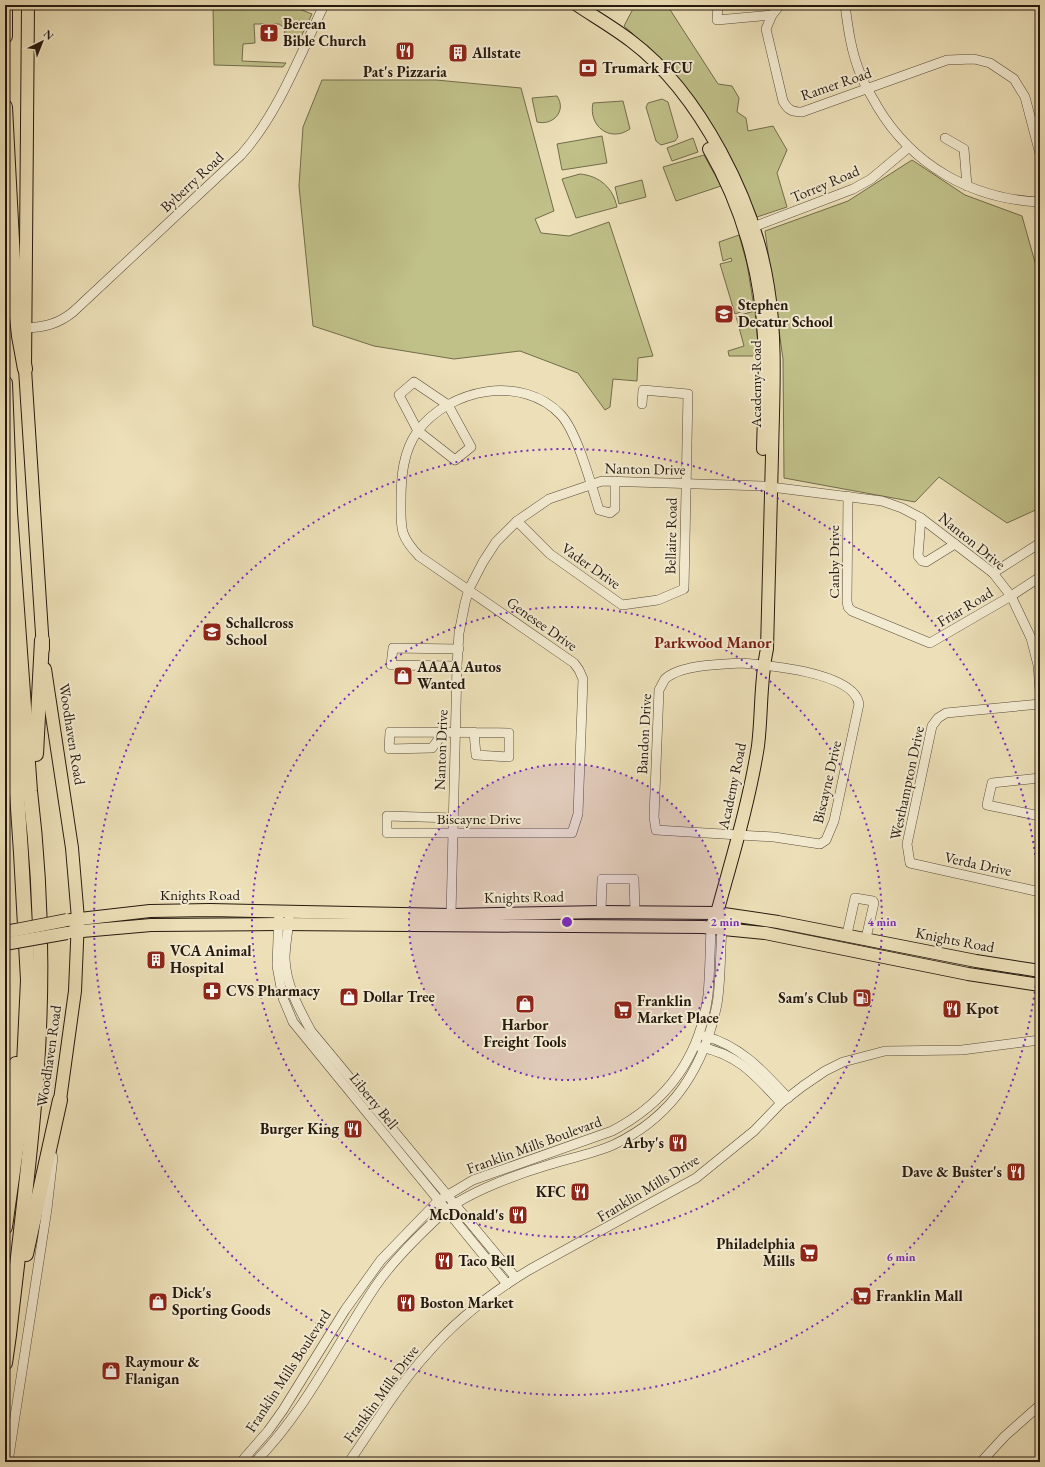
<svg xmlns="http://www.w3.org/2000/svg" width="1045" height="1467" viewBox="0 0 1045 1467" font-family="'EB Garamond',serif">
  <rect width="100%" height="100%" fill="#ede0b8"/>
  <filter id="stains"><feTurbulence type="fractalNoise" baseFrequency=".005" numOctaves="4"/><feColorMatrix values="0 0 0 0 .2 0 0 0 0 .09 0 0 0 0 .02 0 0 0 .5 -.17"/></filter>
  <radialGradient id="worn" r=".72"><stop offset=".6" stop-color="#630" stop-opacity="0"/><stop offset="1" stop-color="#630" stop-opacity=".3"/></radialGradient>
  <!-- green -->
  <g fill="#c0c089" stroke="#726c4c">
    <polygon points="213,5 289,5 312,14 298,43 284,43 285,28 279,24 254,24 255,43 243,44 242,61 286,63 283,67 214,65"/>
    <polygon points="635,5 667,5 718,84 732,86 739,98 737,112 746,118 748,131 773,126 787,150 777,173 787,207 757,217 734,166 701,111 667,65 624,26"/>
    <polygon points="322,80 436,80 521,88 554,211 535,219 541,233 569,236 609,222 653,356 638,358 637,381 613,379 610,407 605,410 578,373 520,351 454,359 374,346 313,326 299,186 303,127"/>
    <path d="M557,96c10,15 -4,30 -20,26l-5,-24z"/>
    <polygon points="662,99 668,102 678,137 675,141 661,145 656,141 646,107 648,103"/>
    <path d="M623,101l7,28c-20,14 -42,-3 -37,-26z"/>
    <polygon points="602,136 607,163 562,170 557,144"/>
    <polygon points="693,138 698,152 672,161 667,148"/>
    <polygon points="704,155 721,186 676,201 663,167"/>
    <polygon points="912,160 965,195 1022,216 1040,280 1040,508 1007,523 939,477 915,502 784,478 783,359 765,231 848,201"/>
    <path d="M580,174c20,2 33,14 37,33l-41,11 -14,-39z"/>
    <polygon points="642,180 646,197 619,204 615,187"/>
    <polygon points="739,235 747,264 754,307 735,314 720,264 732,261 731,258 723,261 719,242"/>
    <polygon points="755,311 759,356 729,356 728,351 744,346 736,316"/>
  </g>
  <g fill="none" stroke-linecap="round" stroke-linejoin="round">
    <!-- minor casing -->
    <g stroke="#574b39" stroke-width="10">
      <g id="minor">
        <polyline points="718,5 717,20 772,15"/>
        <path d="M780,5l-8,10 -6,14 17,72c5,9 9,11 19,11l145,-52 27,-1 16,4 24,16 11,18 15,57"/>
        <path d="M845,5c3,23 6,46 15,68 4,12 11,22 17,33 35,59 94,93 163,96"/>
        <polyline points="945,138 964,149 967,186"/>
        <polyline points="748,229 853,189 871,179 908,148"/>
        <path d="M26,328c19,-1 32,-4 47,-16l168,-157c37,-41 59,-100 83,-150"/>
        <polygon points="414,382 448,405 471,447 455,460 418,431 399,395"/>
        <polyline points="848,496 847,601 848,607 852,611 930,643 1011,596 1040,577"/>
        <polyline points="921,518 918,556 922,561 926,562 955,544"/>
        <polyline points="517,521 550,554 622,605 658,600 684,589 688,394 643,390 642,404"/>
        <polyline points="993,573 1040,543"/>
        <path d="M741,663c26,2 113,9 118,41l-25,117 -8,19 -6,4 -46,-7 -118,-7 -2,-13 5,-127c2,-3 4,-8 6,-11 15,-14 56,-15 76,-16z"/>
        <polyline points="457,666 391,665 393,648 459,649"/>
        <polyline points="1040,704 946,713 938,718 932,726 907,844 910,863 1040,892"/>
        <path d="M438,732v8l-6,8 -43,1 1,-17c40,0 79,0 119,1v24l-33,-2 -2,-23"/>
        <polyline points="1040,778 992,783 987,805 1040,816"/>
        <path d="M453,818l-66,-2v17h185l6,-19 5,-135 -4,-9 -5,-7 -155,-107c-20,-21 -18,-28 -18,-55 0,-24 2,-49 16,-69 32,-44 106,-58 144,-17 16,17 31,72 38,95l11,3 5,-4v-28"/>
        <polyline points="279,911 277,966 283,998 293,1022 507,1284"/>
        <polyline points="601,912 602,879 634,879 635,912"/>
        <polyline points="451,915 457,666 459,633 465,603 469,589 483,562 496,542 517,521 549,499 602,481 763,486 882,501 902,508 921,518 993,573 1011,596 1031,638 1038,665 1040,691"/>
        <path d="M289,919c-1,13 -4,27 -4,40 1,26 14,50 26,72l205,247"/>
        <polyline points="847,934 855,898 873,901 874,903 866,938"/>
        <path d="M704,1036c36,9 59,35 84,62"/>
        <path d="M700,1047c38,7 56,29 81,56"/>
        <polyline points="8,1462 47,1209 53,1157"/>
        <path d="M241,1462l27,-31 15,-21 62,-100 36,-50 57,-59 35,-21 139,-49c55,-29 88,-74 96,-136 2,-22 2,-45 3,-67"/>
        <path d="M255,1462c50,-50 81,-117 120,-175 18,-27 45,-53 69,-75 24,-20 74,-38 104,-47 21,-7 45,-11 65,-20 60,-28 91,-77 104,-141 4,-24 3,-50 5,-75"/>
        <path d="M349,1462c25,-36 48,-75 77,-107 29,-34 65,-62 103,-85l167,-92 58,-47 27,-28 22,-17 22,-15 18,-9 42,-11 77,-1 78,-10"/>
        <polyline points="981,1462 1005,1436 1040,1405"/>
      </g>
    </g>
    <!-- major casing -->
    <g stroke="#25190f" stroke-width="14">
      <g id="major">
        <polyline points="28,5 25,369 43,649"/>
        <path d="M577,5c18,12 37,23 54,36 69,52 124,161 137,246 9,55 5,112 4,168 -2,65 -3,129 -5,194 -7,31 -5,65 -9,97 -9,57 -26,112 -41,167l-6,15"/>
        <path d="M709,149c33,57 52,123 55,188 2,37 0,75 -1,112"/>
        <polyline points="45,669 72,848 78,919 75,991 60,1100"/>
        <polyline points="71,920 150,911 210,910 451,915 601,912 717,913 778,922 976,961 1040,971"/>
        <polyline points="5,932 16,930"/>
        <polyline points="71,932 151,925 279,924 703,927 765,933 968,974 1040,985"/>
        <polyline points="5,944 16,942"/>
      </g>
    </g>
    <!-- highway casing -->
    <g stroke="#25190f" stroke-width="16">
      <g id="highway">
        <polyline points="5,36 5,5"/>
        <polyline points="5,107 15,298 19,336 25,369"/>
        <path d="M5,383l5,129 20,279c11,91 13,184 7,276 -6,89 -18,178 -28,268l-4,28"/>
        <polyline points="5,613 21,853 28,980 22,1107 5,1227"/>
        <polyline points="36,754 42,640"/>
        <polyline points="5,1137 16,1064"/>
        <polyline points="26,1254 60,1100"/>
      </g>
    </g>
    <!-- minor -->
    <use href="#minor" stroke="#f3ebd1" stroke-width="9"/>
    <!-- major -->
    <use href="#major" stroke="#ede0b8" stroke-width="12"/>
    <!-- highway -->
    <use href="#highway" stroke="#ede0b8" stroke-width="14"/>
    <!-- major-bridge casing -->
    <g stroke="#25190f" stroke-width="14" stroke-linecap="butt">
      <g id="major-bridge">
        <polyline points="16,930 67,920"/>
        <polyline points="16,942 67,933"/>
      </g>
    </g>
    <!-- major-bridge -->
    <use href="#major-bridge" stroke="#ede0b8" stroke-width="12"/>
  </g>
  <!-- distance rings -->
  <circle cx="567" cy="922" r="158" fill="#7b2cbf" fill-opacity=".12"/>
  <g fill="none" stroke="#7b2cbf" stroke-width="2" stroke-dasharray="2 4">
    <circle cx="567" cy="922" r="158"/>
    <circle cx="567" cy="922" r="315"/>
    <path d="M1040 926A473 473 0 1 1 1040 918"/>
  </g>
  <!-- icons -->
  <defs>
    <g id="church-square" transform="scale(1)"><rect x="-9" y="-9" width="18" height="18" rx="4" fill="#8f2418" stroke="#f3ebd1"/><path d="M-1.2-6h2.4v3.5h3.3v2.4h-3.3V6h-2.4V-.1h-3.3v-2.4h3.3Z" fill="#fff"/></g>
    <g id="restaurant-square" transform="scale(1)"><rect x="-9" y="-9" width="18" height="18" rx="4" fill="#8f2418" stroke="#f3ebd1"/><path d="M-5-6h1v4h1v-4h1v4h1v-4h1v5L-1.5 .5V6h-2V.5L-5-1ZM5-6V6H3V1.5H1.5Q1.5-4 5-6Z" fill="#fff"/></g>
    <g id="building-square" transform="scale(1)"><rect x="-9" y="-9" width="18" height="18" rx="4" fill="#8f2418" stroke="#f3ebd1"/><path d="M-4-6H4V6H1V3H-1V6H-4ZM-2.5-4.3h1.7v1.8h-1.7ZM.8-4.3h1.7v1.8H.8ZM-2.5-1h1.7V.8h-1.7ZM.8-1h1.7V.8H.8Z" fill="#fff"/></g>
    <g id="bank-square" transform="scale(1)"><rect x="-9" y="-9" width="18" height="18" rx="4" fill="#8f2418" stroke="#f3ebd1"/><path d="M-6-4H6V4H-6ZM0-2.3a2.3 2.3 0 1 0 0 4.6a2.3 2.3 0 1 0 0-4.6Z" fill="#fff"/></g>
    <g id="school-square" transform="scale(1)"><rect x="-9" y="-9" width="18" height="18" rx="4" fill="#8f2418" stroke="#f3ebd1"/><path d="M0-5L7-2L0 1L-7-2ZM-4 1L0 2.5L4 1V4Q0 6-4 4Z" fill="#fff"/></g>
    <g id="shop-square" transform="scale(1)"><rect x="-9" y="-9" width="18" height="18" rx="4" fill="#8f2418" stroke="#f3ebd1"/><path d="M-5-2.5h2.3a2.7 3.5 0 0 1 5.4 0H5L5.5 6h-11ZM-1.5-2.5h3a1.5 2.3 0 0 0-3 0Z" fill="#fff"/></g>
    <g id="pharmacy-square" transform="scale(1)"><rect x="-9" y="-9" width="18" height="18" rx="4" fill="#8f2418" stroke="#f3ebd1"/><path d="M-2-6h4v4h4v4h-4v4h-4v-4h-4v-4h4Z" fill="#fff"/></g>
    <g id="fuel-square" transform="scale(1)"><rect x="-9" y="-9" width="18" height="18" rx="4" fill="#8f2418" stroke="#f3ebd1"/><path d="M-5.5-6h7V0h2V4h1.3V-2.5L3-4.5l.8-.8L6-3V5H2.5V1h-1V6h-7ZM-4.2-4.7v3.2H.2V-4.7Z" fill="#fff"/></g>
    <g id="supermarket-square" transform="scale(1)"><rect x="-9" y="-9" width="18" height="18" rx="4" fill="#8f2418" stroke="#f3ebd1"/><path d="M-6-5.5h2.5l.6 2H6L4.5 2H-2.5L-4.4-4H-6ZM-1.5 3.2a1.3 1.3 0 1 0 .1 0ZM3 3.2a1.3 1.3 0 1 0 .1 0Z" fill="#fff"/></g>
  </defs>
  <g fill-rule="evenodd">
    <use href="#church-square" x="269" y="33"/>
    <use href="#restaurant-square" x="405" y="51"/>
    <use href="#building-square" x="458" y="53"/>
    <use href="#bank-square" x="588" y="68"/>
    <use href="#school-square" x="724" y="314"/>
    <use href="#school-square" x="212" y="632"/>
    <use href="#shop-square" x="403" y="676"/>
    <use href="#building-square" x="156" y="960"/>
    <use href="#pharmacy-square" x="212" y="991"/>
    <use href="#shop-square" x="349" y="997"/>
    <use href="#fuel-square" x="862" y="998"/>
    <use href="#shop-square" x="525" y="1004"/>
    <use href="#restaurant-square" x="952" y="1009"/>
    <use href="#supermarket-square" x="623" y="1010"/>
    <use href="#restaurant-square" x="353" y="1129"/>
    <use href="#restaurant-square" x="678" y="1143"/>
    <use href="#restaurant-square" x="1016" y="1172"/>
    <use href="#restaurant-square" x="580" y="1192"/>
    <use href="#restaurant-square" x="518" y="1215"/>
    <use href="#supermarket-square" x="809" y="1253"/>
    <use href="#restaurant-square" x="444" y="1261"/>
    <use href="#supermarket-square" x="862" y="1296"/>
    <use href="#shop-square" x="158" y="1302"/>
    <use href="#restaurant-square" x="406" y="1303"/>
    <use href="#shop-square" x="111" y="1371"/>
  </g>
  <g text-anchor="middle" stroke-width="4" stroke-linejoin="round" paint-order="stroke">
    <!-- poi labels -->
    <g font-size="15" font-weight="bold" fill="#25190f" stroke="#f3ebd1" text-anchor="start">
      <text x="283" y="29">Berean<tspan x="283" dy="17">Bible Church</tspan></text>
      <text x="472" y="58">Allstate</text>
      <text x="602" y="73">Trumark FCU</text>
      <text x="405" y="77" text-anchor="middle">Pat's Pizzaria</text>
      <text x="738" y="310">Stephen<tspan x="738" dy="17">Decatur School</tspan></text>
      <text x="226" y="628">Schallcross<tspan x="226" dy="17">School</tspan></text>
      <text x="417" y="672">AAAA Autos<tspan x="417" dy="17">Wanted</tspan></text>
      <text x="170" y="956">VCA Animal<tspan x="170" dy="17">Hospital</tspan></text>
      <text x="226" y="996">CVS Pharmacy</text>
      <text x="363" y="1002">Dollar Tree</text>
      <text x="848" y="1003" text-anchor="end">Sam's Club</text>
      <text x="637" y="1006">Franklin<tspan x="637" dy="17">Market Place</tspan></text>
      <text x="966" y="1014">Kpot</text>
      <text x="525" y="1030" text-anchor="middle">Harbor<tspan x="525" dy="17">Freight Tools</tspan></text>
      <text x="339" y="1134" text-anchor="end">Burger King</text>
      <text x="664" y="1148" text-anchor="end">Arby's</text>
      <text x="1002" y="1177" text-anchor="end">Dave &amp; Buster's</text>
      <text x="566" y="1197" text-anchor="end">KFC</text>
      <text x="504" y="1220" text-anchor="end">McDonald's</text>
      <text x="795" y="1249" text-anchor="end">Philadelphia<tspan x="795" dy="17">Mills</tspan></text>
      <text x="458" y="1266">Taco Bell</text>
      <text x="172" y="1298">Dick's<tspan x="172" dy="17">Sporting Goods</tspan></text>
      <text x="876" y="1301">Franklin Mall</text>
      <text x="420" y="1308">Boston Market</text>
      <text x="125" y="1367">Raymour &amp;<tspan x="125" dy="17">Flanigan</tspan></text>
    </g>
    <!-- street labels -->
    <g font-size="15" fill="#25190f" stroke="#f3ebd1">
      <text transform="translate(836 84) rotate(-19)" y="5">Ramer Road</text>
      <text transform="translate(192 182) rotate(-43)" y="5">Byberry Road</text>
      <text transform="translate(825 184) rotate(-23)" y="5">Torrey Road</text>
      <text transform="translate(756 384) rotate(-90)" y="5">Academy Road</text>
      <text transform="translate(645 469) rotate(1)" y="5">Nanton Drive</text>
      <text transform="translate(671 536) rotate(-89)" y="5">Bellaire Road</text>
      <text transform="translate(972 541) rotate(39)" y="5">Nanton Drive</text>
      <text transform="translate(834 562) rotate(-90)" y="5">Canby Drive</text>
      <text transform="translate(591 566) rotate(35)" y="5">Vader Drive</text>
      <text transform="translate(965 607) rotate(-31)" y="5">Friar Road</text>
      <text transform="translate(542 624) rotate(35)" y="5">Genesee Drive</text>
      <text transform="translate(72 734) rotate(81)" y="5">Woodhaven Road</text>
      <text transform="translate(644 734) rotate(-87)" y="5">Bandon Drive</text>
      <text transform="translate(441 750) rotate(-88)" y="5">Nanton Drive</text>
      <text transform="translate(827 782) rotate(-77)" y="5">Biscayne Drive</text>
      <text transform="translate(907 783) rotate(-78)" y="5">Westhampton Drive</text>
      <text transform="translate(732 786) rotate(-78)" y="5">Academy Road</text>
      <text x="479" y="824">Biscayne Drive</text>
      <text transform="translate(978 864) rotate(12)" y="5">Verda Drive</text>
      <text x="200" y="900">Knights Road</text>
      <text transform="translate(524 897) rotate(-1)" y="5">Knights Road</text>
      <text transform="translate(955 940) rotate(11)" y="5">Knights Road</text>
      <text transform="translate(49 1056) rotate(-82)" y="5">Woodhaven Road</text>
      <text transform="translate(374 1101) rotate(51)" y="5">Liberty Bell</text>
      <text transform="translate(534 1145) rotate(-20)" y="5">Franklin Mills Boulevard</text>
      <text transform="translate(648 1188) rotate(-31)" y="5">Franklin Mills Drive</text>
      <text transform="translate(288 1371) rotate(-57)" y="5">Franklin Mills Boulevard</text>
      <text transform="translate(381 1394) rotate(-54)" y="5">Franklin Mills Drive</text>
    </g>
    <!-- neighbourhood labels -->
    <g font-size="16" font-weight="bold" fill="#7a1f14" stroke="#f3ebd1">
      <text x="713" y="648">Parkwood Manor</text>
    </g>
  </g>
  <circle cx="567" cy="922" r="6" fill="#7b2cbf" stroke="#f3ebd1" stroke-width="2"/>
  <g font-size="12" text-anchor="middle" font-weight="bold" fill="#7b2cbf" stroke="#f3ebd1" stroke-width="4" stroke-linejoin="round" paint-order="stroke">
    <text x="725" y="926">2 min</text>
    <text x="882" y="926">4 min</text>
    <text x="901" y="1261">6 min</text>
  </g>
  <!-- margin -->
  <rect width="1045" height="1467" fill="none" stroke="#ede0b8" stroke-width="20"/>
  <rect x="6" y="6" width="1033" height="1455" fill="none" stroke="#25190f" stroke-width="2"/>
  <rect x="10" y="10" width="1025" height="1447" fill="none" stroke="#25190f"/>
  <!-- north arrow -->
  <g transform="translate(42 42) rotate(43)" stroke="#f3ebd1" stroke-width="3" paint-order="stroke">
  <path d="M0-3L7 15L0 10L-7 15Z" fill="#25190f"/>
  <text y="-6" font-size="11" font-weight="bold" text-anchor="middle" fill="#25190f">N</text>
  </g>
  <rect width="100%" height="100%" filter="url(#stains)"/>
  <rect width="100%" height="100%" fill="url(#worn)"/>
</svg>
